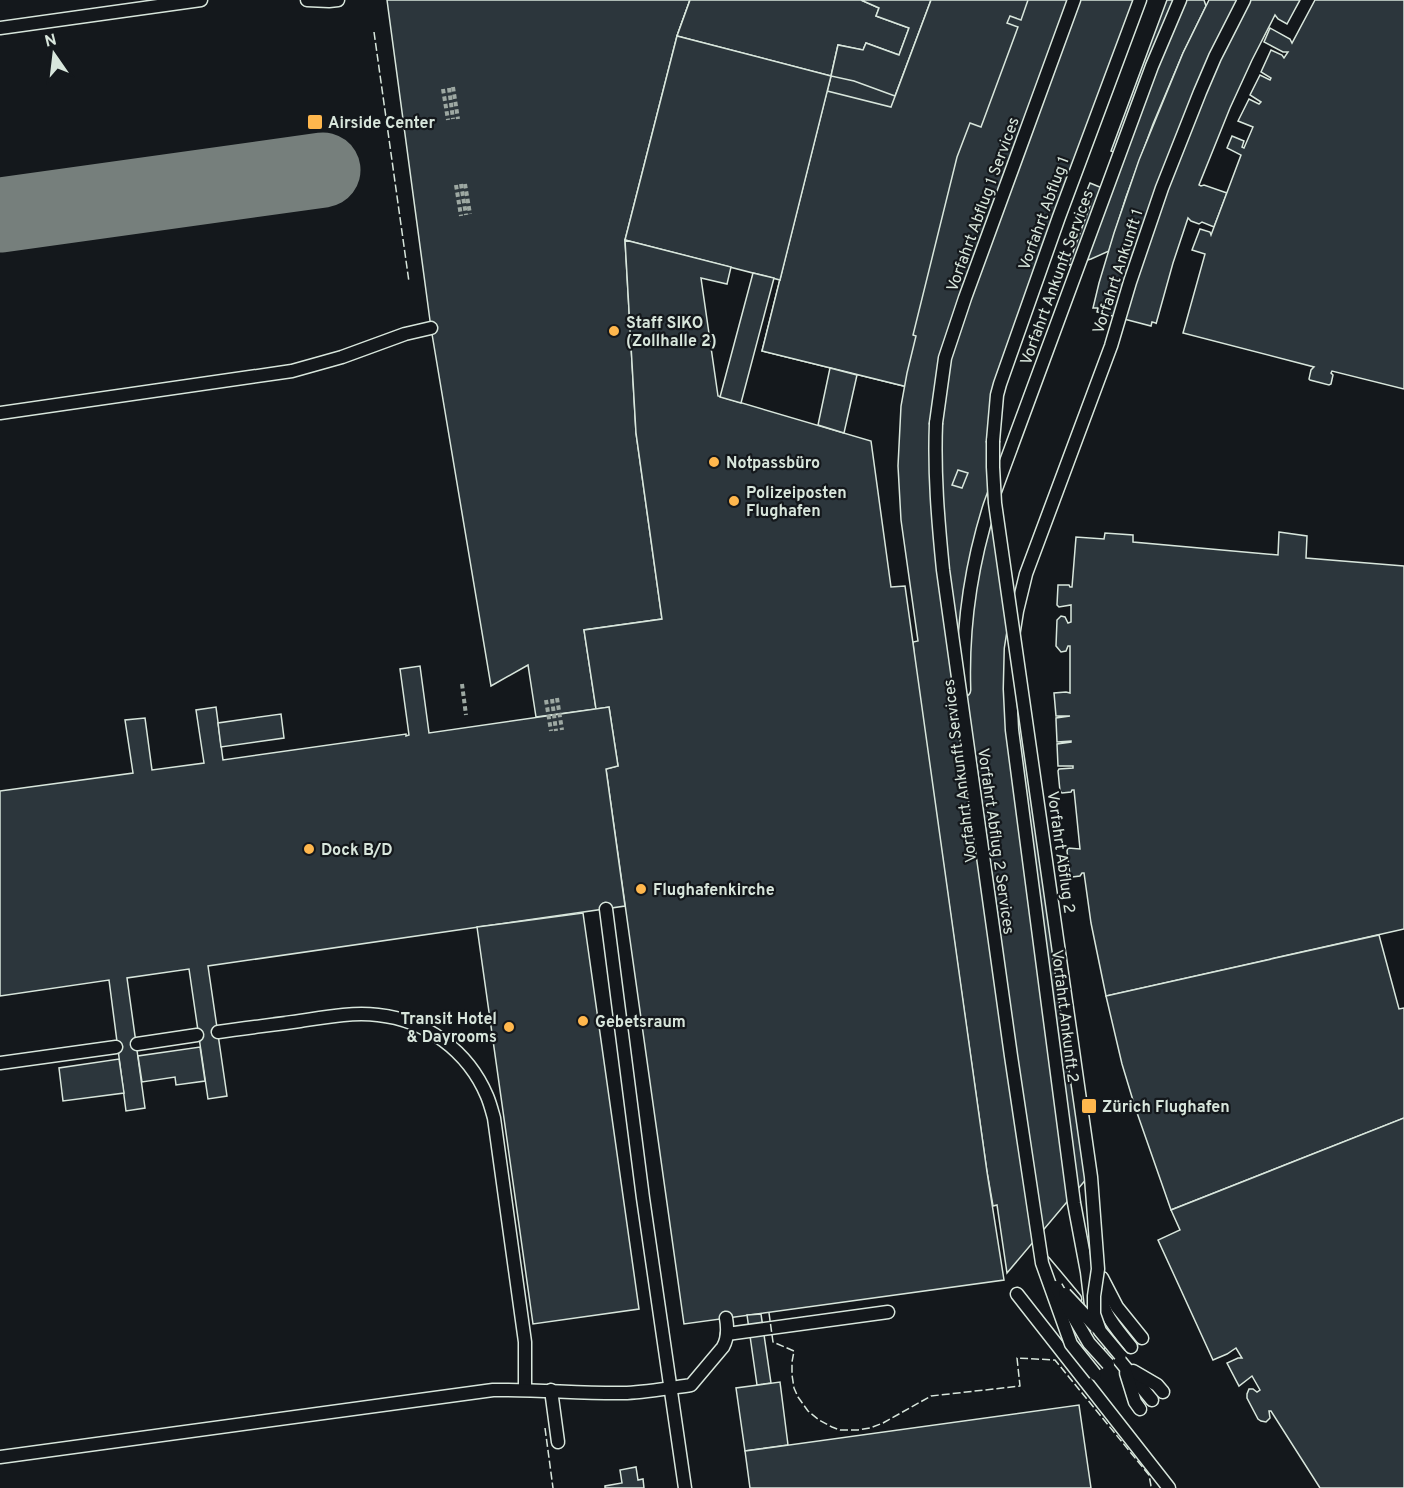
<svg xmlns="http://www.w3.org/2000/svg" width="1404" height="1488" viewBox="0 0 1404 1488" font-family="Overpass,sans-serif">
  <rect width="100%" height="100%" fill="#14181c"/>
  <g fill="none" stroke-linecap="round" stroke-linejoin="round">
    <!-- taxiway -->
    <polyline stroke="#767f7c" stroke-width="75" points="0,215 323,170"/>
  </g>
  <!-- building -->
  <g fill="#2c363c" stroke="#d8e6dc" stroke-width="1.5">
    <polygon points="387,0 690,0 677,36 625,240 636,433 662,619 584,630 596,709 536,717 528,665 491,686 431,328"/>
    <polygon points="690,0 1137,0 985,407 952,398 953,395 929,389 928,392 762,351 831,76 677,36"/>
    <polygon points="690,0 861,0 879,8 876,16 909,28 899,55 866,43 863,50 838,45 831,76 677,36"/>
    <polygon points="861,0 931,0 895,96 854,81 831,76 838,45 863,50 866,43 899,55 909,28 876,16 879,8"/>
    <polygon points="931,0 1137,0 985,407 952,398 953,395 929,389 928,392 762,351 827,91 891,107"/>
    <polygon points="1028,0 1136,0 1007,346 992,432 1088,1177 1007,1273 997,1205 993,1206 987,1172 915,664 913,642 918,641 901,520 898,466 901,406 907,373 916,336 913,335 957,157 970,123 981,127 1018,27 1007,23 1010,16 1021,20"/>
    <polygon points="1167,0 1204,0 1206,6 1183,53 1153,124 1126,197 1109,251 1091,259 1059,268 1059,266 1069,263 1091,203 1083,200 1090,183 1107,190 1120,154 1111,151"/>
    <polygon points="1209,0 1300,0 1287,24 1278,19 1275,15 1252,60 1230,108 1199,185 1201,186 1204,185 1227,193 1214,227 1202,222 1199,224 1191,221 1188,218 1173,263 1156,324 1156,323 1152,322 1151,326 1097,312 1098,308 1093,308 1099,283 1114,233 1139,160 1183,53"/>
    <polygon points="1315,0 1404,0 1404,389 1332,371 1331,373 1333,375 1331,384 1329,385 1310,380 1309,379 1311,370 1314,367 1183,333 1205,254 1192,250 1200,229 1210,232 1211,235 1241,155 1227,148 1232,136 1244,141 1242,147 1244,148 1253,127 1238,121 1249,99 1259,104 1261,102 1250,95 1260,75 1270,80 1271,78 1261,72 1271,50 1282,55 1284,58 1288,52 1283,52 1264,42 1270,28 1290,39 1292,43"/>
    <polygon points="677,36 831,76 780,280 625,240"/>
    <polygon points="625,240 731,267 727,284 701,278 718,396 871,441 891,587 905,586 987,1172 1004,1280 684,1324 606,769 618,766 609,707 596,709 584,630 662,619 636,433"/>
    <polygon points="753,273 774,278 741,403 720,397"/>
    <polygon points="830,368 857,375 844,433 818,425"/>
    <polygon points="958,470 968,473 962,488 952,485"/>
    <polygon points="1279,532 1307,536 1306,558 1404,566 1404,929 1106,996 1091,923 1084,873 1082,873 1080,876 1072,877 1070,875 1067,851 1068,848 1080,849 1074,790 1072,790 1071,792 1062,793 1060,791 1058,771 1059,769 1073,768 1073,766 1058,766 1057,744 1071,742 1071,741 1057,742 1056,720 1056,718 1070,716 1056,716 1054,693 1066,692 1070,693 1070,646 1068,646 1066,651 1061,652 1056,646 1057,620 1061,616 1065,617 1068,623 1071,622 1071,605 1059,607 1057,605 1058,585 1069,585 1070,587 1072,587 1076,537 1104,539 1105,533 1133,535 1133,542 1278,555"/>
    <polygon points="420,666 429,733 609,707 618,766 606,769 625,906 208,966 227,1096 208,1099 189,969 127,978 145,1108 126,1111 109,980 0,996 0,791 133,773 125,720 145,718 152,770 204,763 196,710 216,707 223,760 406,734 406,736 409,735 400,669"/>
    <polygon points="281,714 284,738 221,747 218,723"/>
    <polygon points="583,913 639,1309 533,1324 477,927"/>
    <polygon points="1379,935 1399,1009 1404,1008 1404,1118 1171,1210 1135,1107 1122,1064 1106,996"/>
    <polygon points="200,1047 205,1081 176,1085 175,1077 142,1082 138,1056"/>
    <polygon points="119,1059 124,1093 63,1101 59,1068"/>
    <polygon points="1404,1118 1404,1488 1320,1488 1271,1411 1269,1411 1270,1418 1266,1422 1261,1421 1258,1419 1247,1398 1247,1394 1249,1389 1253,1389 1257,1392 1260,1390 1252,1376 1239,1386 1227,1363 1238,1358 1242,1358 1236,1348 1227,1354 1213,1360 1158,1240 1180,1230 1171,1210"/>
    <polygon points="761,1314 771,1383 757,1385 747,1315"/>
    <polygon points="780,1382 788,1445 745,1451 736,1388"/>
    <polygon points="1079,1405 1091,1488 750,1488 745,1451"/>
    <polygon points="636,1467 638,1480 643,1479 644,1488 605,1488 605,1486 622,1483 620,1470"/>
  </g>
  <g fill="none" stroke-linecap="round" stroke-linejoin="round">
    <!-- lane casing -->
    <g stroke="#d8e6dc" stroke-width="15">
      <g id="lane">
        <polyline points="307,0 329,1 338,0"/>
        <polyline points="0,28 201,0"/>
        <polyline points="0,413 292,371 342,357 405,334 431,328"/>
        <polyline points="936,423 945,358 965,298 1074,0"/>
        <polyline points="993,441 997,395 1000,384 1059,217 1140,0"/>
        <path d="M964,690c-2,-63 7,-125 26,-185l162,-439 28,-66"/>
        <polyline points="606,909 643,1198 685,1488"/>
        <path d="M218,1032c27,-4 54,-7 82,-11 26,-4 52,-9 78,-6 48,5 90,36 109,81 3,7 5,15 7,22l31,224v47"/>
        <polyline points="137,1044 197,1035"/>
        <polyline points="0,1063 116,1047"/>
        <polyline points="1044,1262 1075,1299"/>
        <polyline points="1102,1278 1117,1307 1142,1338"/>
        <path d="M1099,1279c2,34 11,42 32,68"/>
        <polyline points="1017,1294 1169,1488"/>
        <polyline points="1091,1305 1087,1272 1074,1203 1012,730 1010,689 1011,649 1017,611 1026,574 1111,346 1130,282 1162,188 1200,92 1215,57 1244,0"/>
        <polyline points="727,1334 888,1312"/>
        <polyline points="1111,1350 1152,1400"/>
        <polyline points="1133,1371 1157,1385 1163,1392"/>
        <polyline points="1126,1373 1135,1402 1140,1409"/>
        <polyline points="551,1390 558,1442"/>
        <path d="M0,1457l493,-67c44,-1 89,4 134,3 21,-1 43,-5 64,-8l32,-38c5,-9 5,-18 3,-29"/>
      </g>
    </g>
    <!-- path -->
    <g stroke="#9da8a2" stroke-width="4" stroke-dasharray="4.5 3" stroke-linecap="butt">
      <polyline points="453,87 458,119"/>
      <polyline points="449,88 453,119"/>
      <polyline points="443,89 448,120"/>
      <polyline points="461,184 466,215"/>
      <polyline points="465,184 470,214"/>
      <polyline points="456,185 461,216"/>
      <polyline points="462,684 466,715"/>
      <polyline points="557,698 562,730"/>
      <polyline points="552,699 556,731"/>
      <polyline points="546,700 551,731"/>
    </g>
    <!-- lane -->
    <use href="#lane" stroke="#14181c" stroke-width="12"/>
    <!-- lane-bridge casing -->
    <g stroke="#d8e6dc" stroke-width="15" stroke-linecap="butt">
      <g id="lane-bridge">
        <path d="M936,423c-2,50 2,97 7,147l68,486 31,207 29,81 24,30"/>
        <polyline points="993,441 993,467 995,503 1091,1177 1098,1269 1094,1296 1094,1314 1100,1331 1120,1355"/>
        <polyline points="1056,1287 1089,1343 1108,1364"/>
        <polyline points="1065,1294 1096,1327"/>
      </g>
    </g>
    <!-- lane-bridge -->
    <use href="#lane-bridge" stroke="#14181c" stroke-width="12"/>
    <!-- fence -->
    <g stroke="#d8e6dc" stroke-width="1.5" stroke-dasharray="8 3" stroke-linecap="butt">
      <polyline points="374,32 409,282"/>
      <polyline points="769,1313 773,1342 794,1351 792,1362 792,1375 794,1388 798,1397 808,1411 819,1420 832,1427 840,1430 858,1430 870,1428 883,1423 931,1396 1020,1386 1017,1358 1055,1360 1149,1475 1151,1486 1152,1488"/>
      <polyline points="545,1428 553,1488"/>
    </g>
  </g>
  <!-- markers -->
  <g fill="#ffb74d" stroke="#14181c" stroke-width="2">
    <rect x="307" y="114" width="16" height="16" rx="3"/>
    <circle cx="614" cy="331" r="6"/>
    <circle cx="714" cy="462" r="6"/>
    <circle cx="734" cy="501" r="6"/>
    <circle cx="309" cy="849" r="6"/>
    <circle cx="641" cy="889" r="6"/>
    <circle cx="583" cy="1021" r="6"/>
    <circle cx="509" cy="1027" r="6"/>
    <rect x="1081" y="1098" width="16" height="16" rx="3"/>
  </g>
  <g text-anchor="middle" stroke-width="4.5" stroke-linejoin="round" paint-order="stroke">
    <!-- poi labels -->
    <g font-size="16" font-weight="bold" fill="#d8e6dc" stroke="#14181c" text-anchor="start">
      <text x="328" y="128">Airside Center</text>
      <text x="626" y="328">Staff SIKO<tspan x="626" dy="18">(Zollhalle 2)</tspan></text>
      <text x="726" y="468">Notpassbüro</text>
      <text x="746" y="498">Polizeiposten<tspan x="746" dy="18">Flughafen</tspan></text>
      <text x="321" y="855">Dock B/D</text>
      <text x="653" y="895">Flughafenkirche</text>
      <text x="497" y="1024" text-anchor="end">Transit Hotel<tspan x="497" dy="18">&amp; Dayrooms</tspan></text>
      <text x="595" y="1027">Gebetsraum</text>
      <text x="1102" y="1112">Zürich Flughafen</text>
    </g>
    <!-- street labels -->
    <g font-size="16" fill="#d8e6dc" stroke="#14181c">
      <text transform="translate(982 204) rotate(-70)" y="6">Vorfahrt Abflug 1 Services</text>
      <text transform="translate(1043 213) rotate(-70)" y="6">Vorfahrt Abflug 1</text>
      <text transform="translate(1117 271) rotate(-72)" y="6">Vorfahrt Ankunft 1</text>
      <text transform="translate(1056 277) rotate(-70)" y="6">Vorfahrt Ankunft Services</text>
      <text transform="translate(959 771) rotate(-97)" y="6">Vorfahrt Ankunft Services</text>
      <text transform="translate(997 841) rotate(82)" y="6">Vorfahrt Abflug 2 Services</text>
      <text transform="translate(1062 852) rotate(82)" y="6">Vorfahrt Abflug 2</text>
      <text transform="translate(1066 1016) rotate(83)" y="6">Vorfahrt Ankunft 2</text>
    </g>
  </g>
  <!-- north arrow -->
  <g transform="translate(54 54) rotate(346)" stroke="#14181c" stroke-width="4.5" paint-order="stroke">
  <path d="M0-4.5L10 22L0 15L-10 22Z" fill="#d8e6dc"/>
  <text y="-9" font-size="16" font-weight="bold" text-anchor="middle" fill="#d8e6dc">N</text>
  </g>
</svg>
